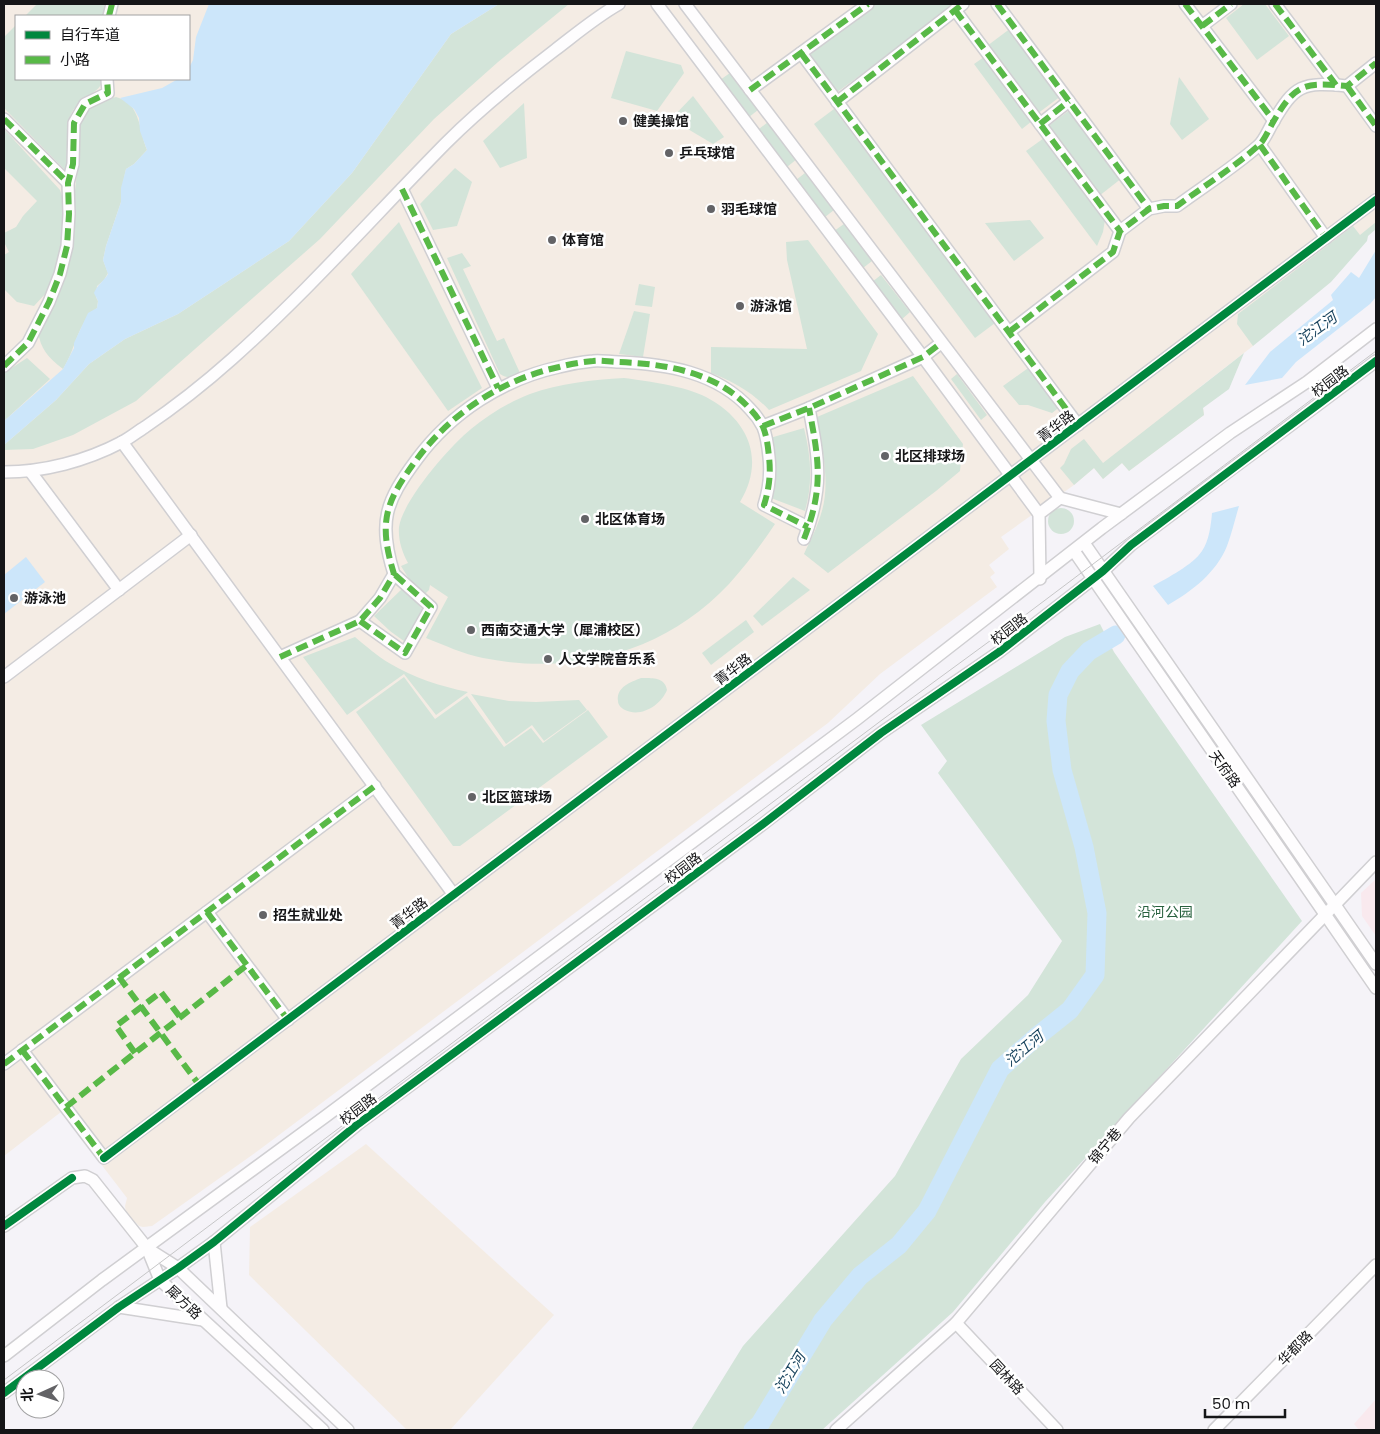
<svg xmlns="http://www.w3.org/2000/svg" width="1380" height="1434" viewBox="0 0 1380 1434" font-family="Poppins,'Noto Sans SC',sans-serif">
  <rect width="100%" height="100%" fill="#f5f3f8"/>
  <!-- commercial -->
  <g fill="#f9e9ee">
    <polygon points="1376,879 1376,936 1362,916 1361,893"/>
    <polygon points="1376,1399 1376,1430 1359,1430 1354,1424"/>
  </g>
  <!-- education -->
  <g fill="#f4ece4" fill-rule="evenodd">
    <path d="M4,4h1372v223l-118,88 -5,31 -53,41 4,28 -75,56 -7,-8 -19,16 -9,-11 -20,17 -73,52 8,12 -20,16 6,8 -5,4 7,10 -117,87 -52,49 -569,427 -107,76 -9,1 -4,-1 -13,-13 -1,-7 2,-8 -66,-86 -57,44zM16,16h173v63h-173z"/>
    <polygon points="366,1144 554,1315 450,1430 407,1430 249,1275 250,1227"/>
  </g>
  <!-- green -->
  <g fill="#d3e4d9">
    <polygon points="37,4 108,4 105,16 25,16"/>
    <polygon points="499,4 569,4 498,62 434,119 320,239 136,401 73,435 33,449 4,450 4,445 56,400 89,364 125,339 178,314 289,241 352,173 451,34"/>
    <polygon points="875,4 952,4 954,6 836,93 807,54"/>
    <polygon points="1244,4 1265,4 1289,36 1257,60 1226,18"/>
    <path d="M16,25v54h88c-5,15 -23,18 -32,33 -10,18 1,40 -7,58l-61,-62v-71z"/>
    <polygon points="1011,28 1061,96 1037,114 987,46"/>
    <polygon points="626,51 681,65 684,73 657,111 611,98"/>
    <polygon points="984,57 1032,121 1022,129 974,64"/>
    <polygon points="730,73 758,110 749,117 720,80"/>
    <polygon points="1179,77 1209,119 1182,140 1170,124"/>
    <polygon points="693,96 724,137 713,144 671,119"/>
    <path d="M116,97c25,6 23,34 31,53l-13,14 -8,5 -4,19 -1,14 -15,44 -3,14 5,13 -4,7 -7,6 -1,11 2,4 -1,7c-20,15 -21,41 -34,61 -14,-11 -23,-20 -25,-38l35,-121 5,-48 1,-38 6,-10 7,-7 10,-6z"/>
    <polygon points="524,103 527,158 500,168 483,141"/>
    <polygon points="834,109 995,323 975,338 814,124"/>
    <polygon points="1071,109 1122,178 1099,196 1047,127"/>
    <polygon points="768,122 797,159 787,167 759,129"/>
    <polygon points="4,129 60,190 64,202 65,228 60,259 46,293 34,306 17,302 4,289 4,255 9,252 4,242 4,233 16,227 23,216 37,201 4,168"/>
    <polygon points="1044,138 1105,220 1103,232 1097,246 1026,151"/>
    <polygon points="455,168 472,182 457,226 433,230 420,204"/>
    <polygon points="805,173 834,210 825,217 796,180"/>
    <polygon points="1030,220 1044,238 1014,261 985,223"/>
    <polygon points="399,222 482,388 448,411 351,274"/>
    <polygon points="1376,222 1376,229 1368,236 1367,241 1331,282 1253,346 1237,324 1238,314 1353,226 1360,235"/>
    <polygon points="844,224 872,261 863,268 834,231"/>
    <path d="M808,240l70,94 -17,37 -92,39c-17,-18 -35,-28 -58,-37v-26l96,2 -20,-89 -1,-18z"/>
    <path d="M462,253l9,13 -8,3 34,72 7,-3 16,35c-7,5 -12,6 -20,1l-53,-116z"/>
    <polygon points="881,275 910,312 901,320 872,282"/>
    <polygon points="639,284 655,287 652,307 635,305"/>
    <polygon points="634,311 650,314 643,357 619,354"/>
    <polygon points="1244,353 1229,389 1203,408 1204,415 1129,471 1122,463 1103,479 1094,468 1074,485 1060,468 1064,464 1071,449 1084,439 1103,463"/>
    <polygon points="27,358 50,379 4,421 4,373"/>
    <polygon points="1031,366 1061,406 1052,413 1028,405 1019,405 1003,386"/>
    <polygon points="957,374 987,415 981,420 951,379"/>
    <path d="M913,376l50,68 -3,27 -24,20 -108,82 -24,-19c6,-13 13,-26 17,-40 10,-30 1,-66 -4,-97z"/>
    <path d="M624,378c23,3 61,8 82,19 42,22 60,62 34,105l35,22c-14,21 -29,41 -46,60 -65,69 -155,92 -246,74 -20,-4 -39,-13 -57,-20l22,-41 -18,-12 -1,5 -4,4 -16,-15 -8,-13 7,-3c-6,-11 -10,-23 -9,-36 4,-27 51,-81 72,-98 17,-14 38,-27 59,-35 30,-11 62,-14 94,-16z"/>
    <path d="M804,428c7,28 9,55 1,83l-34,-13 -1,-60z"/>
    <circle cx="1061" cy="521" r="13"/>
    <polygon points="793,577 810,590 762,626 753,616"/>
    <polygon points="403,588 425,612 408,644 390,631 374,616"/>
    <polygon points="746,620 754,632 711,665 702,653"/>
    <polygon points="1100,624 1114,652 1302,921 1045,1202 953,1312 822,1430 691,1430 743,1346 895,1176 961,1059 1028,995 1062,941 938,773 947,761 921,725 1065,637"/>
    <path d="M355,637c11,9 22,19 34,26 25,15 51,23 79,29l-32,23 -32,-41 -57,41 -44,-58z"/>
    <polygon points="404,677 435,719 467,696 504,747 531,728 543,743 588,710 608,737 460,846 453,846 356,712"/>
    <path d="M641,678c11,0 24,-1 26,12 -6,15 -26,28 -42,20 -4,-2 -7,-5 -7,-9 -2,-14 13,-19 23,-23z"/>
    <polygon points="471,694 509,701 536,702 579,700 587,710 544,741 532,725 506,744"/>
  </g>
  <!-- water -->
  <g fill="#cce6fa">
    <path d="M209,4h290l-48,30 -99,139 -63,68 -111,73 -53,25 -36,25 -33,36 -52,45v-24l59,-52 11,-21v-5l14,-30 9,-5 1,-7 -4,-8c3,-8 10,-12 14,-19l-5,-14 3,-14 15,-44v-14l5,-19 8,-5 13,-14 -7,-19 -1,-13 -5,-9 -14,-11 42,-10 16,-9h11v-11l4,-8 3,-23z"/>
    <polygon points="1376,250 1376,297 1370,304 1296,362 1282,378 1245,385 1270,352 1333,300 1331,295 1351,272 1359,278"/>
    <path d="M1239,506c-4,13 -7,27 -12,40 -11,27 -35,45 -59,59l-15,-19c14,-8 40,-21 49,-35 7,-10 9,-26 10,-38z"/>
    <polygon points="26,557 45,582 4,614 4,575"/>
  </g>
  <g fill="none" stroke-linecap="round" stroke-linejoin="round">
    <!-- river -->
    <polyline stroke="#cce6fa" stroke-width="19" points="753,1430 760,1424 823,1320 860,1276 899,1245 927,1211 1000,1069 1035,1038 1070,1010 1095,975 1097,913 1084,847 1062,770 1056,721 1058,695 1070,671 1089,651 1116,635"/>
    <!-- minor casing -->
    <g stroke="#d0cfd2" stroke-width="14">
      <g id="minor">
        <polyline points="657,4 923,357 1039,514"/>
        <polyline points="685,4 1060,498"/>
        <polyline points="997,4 1149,209"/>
        <polyline points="1185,4 1274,121"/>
        <polyline points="1275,4 1336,85"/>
        <polyline points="955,10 1120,231"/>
        <polyline points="109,16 112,4"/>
        <polyline points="1202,26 1231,4"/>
        <polyline points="801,53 1078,425"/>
        <polyline points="1347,86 1376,126"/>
        <polyline points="750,90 868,4"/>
        <polyline points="837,102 963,4"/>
        <polyline points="4,119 68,183"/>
        <polyline points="1040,124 1069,101"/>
        <polyline points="1260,145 1326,238"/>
        <polyline points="402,189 498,388"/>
        <path d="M1009,332l104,-80 7,-21 29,-22 15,-3h13c27,-20 56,-38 81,-60 6,-5 10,-15 14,-22 23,-40 30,-42 75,-38l29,-23"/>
        <polyline points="4,366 28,343 49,302 60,274 67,246 69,214 68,183 73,164 74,123 85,104 108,93 107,79"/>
        <polyline points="763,426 809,408 923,357 941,343"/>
        <polyline points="122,442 454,895"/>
        <polyline points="1264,445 1376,361"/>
        <polyline points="30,471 119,590"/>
        <path d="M4,472c40,0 82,-11 118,-30 8,-4 15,-10 23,-15 31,-21 59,-43 87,-68 76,-68 143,-144 214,-216 34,-34 71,-64 109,-93 21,-16 41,-33 64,-46"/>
        <path d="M804,539c20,-52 15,-78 5,-131"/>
        <polyline points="1084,543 1376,964"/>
        <polyline points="1074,551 1376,988"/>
        <polyline points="1040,579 1039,514 1060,498 1121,514"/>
        <polyline points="360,621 405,653 431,607 394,574"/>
        <path d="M280,657l80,-36 20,-23 14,-24c-16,-52 -9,-72 23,-115 34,-46 86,-80 142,-92 11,-3 23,-5 34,-6 8,-1 17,1 26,1 47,2 98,10 131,47 5,5 10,12 13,18 4,10 5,20 6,30 2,17 0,32 -5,48l44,22"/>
        <polyline points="4,677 191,535"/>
        <polyline points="207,912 288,1020"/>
        <polyline points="22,1050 104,1158 1376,200"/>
        <polyline points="4,1064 375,786"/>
        <polyline points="4,1226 72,1178 85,1176 93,1180 147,1248 160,1280 323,1430"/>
        <polyline points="214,1242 221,1308"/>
        <polyline points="148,1249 178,1268 348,1430"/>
        <polyline points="119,1307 203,1320"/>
        <polyline points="956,1323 1057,1430"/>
        <polyline points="4,1356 102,1280 326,1116 857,719 1102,528 1230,433 1307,382 1376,329"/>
        <polyline points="4,1393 119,1307 178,1268 214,1242 358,1124 763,824 881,733 999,652 1103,571 1131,545 1217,480"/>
        <polyline points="836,1430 956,1323 1129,1118 1376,862"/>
        <polyline points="1214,1430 1376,1265"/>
      </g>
    </g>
    <!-- minor -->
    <use href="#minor" stroke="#fefdfe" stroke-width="11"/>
    <!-- tram -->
    <polyline stroke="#c6c6c7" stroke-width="1" points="4,1380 882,720 1028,613 1376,351"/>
    <!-- minor-bridge casing -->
    <g stroke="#d0cfd2" stroke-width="14" stroke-linecap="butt">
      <polyline id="minor-bridge" points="1217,480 1264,445"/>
    </g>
    <!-- minor-bridge -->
    <use href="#minor-bridge" stroke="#fefdfe" stroke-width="11"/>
    <!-- quiet -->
    <g stroke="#58b947" stroke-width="6" stroke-dasharray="12 6" stroke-linecap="butt">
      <polyline points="997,4 1149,209"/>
      <polyline points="1185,4 1274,121"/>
      <polyline points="1275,4 1336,85"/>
      <polyline points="955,10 1120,231"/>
      <polyline points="109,16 112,4"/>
      <polyline points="1202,26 1231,4"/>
      <polyline points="801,53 1078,425"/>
      <polyline points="1347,86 1376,126"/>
      <polyline points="750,90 868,4"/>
      <polyline points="837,102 963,4"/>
      <polyline points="4,119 68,183"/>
      <polyline points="1040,124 1069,101"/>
      <polyline points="1260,145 1326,238"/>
      <polyline points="402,189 498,388"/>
      <path d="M1009,332l104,-80 7,-21 29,-22 15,-3h13c27,-20 56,-38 81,-60 6,-5 10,-15 14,-22 23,-40 30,-42 75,-38l29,-23"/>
      <polyline points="4,366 28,343 49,302 60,274 67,246 69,214 68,183 73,164 74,123 85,104 108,93 107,79"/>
      <polyline points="763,426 809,408 923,357 941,343"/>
      <path d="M804,539c20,-52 15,-78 5,-131"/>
      <polyline points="360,621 405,653 431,607 394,574"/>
      <path d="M280,657l80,-36 20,-23 14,-24c-16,-52 -9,-72 23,-115 34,-46 86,-80 142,-92 11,-3 23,-5 34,-6 8,-1 17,1 26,1 47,2 98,10 131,47 5,5 10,12 13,18 4,10 5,20 6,30 2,17 0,32 -5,48l44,22"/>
      <polyline points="207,912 288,1020"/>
      <polyline points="119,977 200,1086"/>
      <polyline points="22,1050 104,1158"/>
      <polyline points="135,1053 116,1026 161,992 180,1017"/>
      <polyline points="4,1064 375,786"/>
      <polyline points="66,1107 247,965"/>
    </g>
    <!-- cycleway casing -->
    <g stroke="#fff" stroke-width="11">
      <g id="cycleway">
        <polyline points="104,1158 1376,200"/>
        <polyline points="4,1226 72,1178"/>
        <polyline points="4,1393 119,1307 178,1268 214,1242 358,1124 763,824 881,733 999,652 1103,571 1131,545 1376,361"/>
      </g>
    </g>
    <!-- cycleway -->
    <use href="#cycleway" stroke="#00873e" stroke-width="8"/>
  </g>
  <!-- markers -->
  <g fill="#636366" stroke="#fff" stroke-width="2">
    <circle cx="623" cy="121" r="5"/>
    <circle cx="669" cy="153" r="5"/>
    <circle cx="711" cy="209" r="5"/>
    <circle cx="552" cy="240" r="5"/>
    <circle cx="740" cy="306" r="5"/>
    <circle cx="885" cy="456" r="5"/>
    <circle cx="585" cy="519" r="5"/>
    <circle cx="14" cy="598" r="5"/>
    <circle cx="471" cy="630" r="5"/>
    <circle cx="548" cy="659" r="5"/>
    <circle cx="472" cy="797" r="5"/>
    <circle cx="263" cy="915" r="5"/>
  </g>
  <g text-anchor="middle" stroke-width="5" stroke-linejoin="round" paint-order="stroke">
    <!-- poi labels -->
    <g font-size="14" font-weight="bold" fill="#151517" stroke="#fff" text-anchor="start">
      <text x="633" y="126">健美操馆</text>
      <text x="679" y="158">乒乓球馆</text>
      <text x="721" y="214">羽毛球馆</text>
      <text x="562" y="245">体育馆</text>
      <text x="750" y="311">游泳馆</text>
      <text x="895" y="461">北区排球场</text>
      <text x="595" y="524">北区体育场</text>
      <text x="24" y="603">游泳池</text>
      <text x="481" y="635">西南交通大学（犀浦校区）</text>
      <text x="558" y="664">人文学院音乐系</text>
      <text x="482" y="802">北区篮球场</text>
      <text x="273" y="920">招生就业处</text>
    </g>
    <!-- street labels -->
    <g font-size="14" fill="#151517" stroke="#fff">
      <text transform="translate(1330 381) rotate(-37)" y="5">校园路</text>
      <text transform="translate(1056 426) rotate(-37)" y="5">菁华路</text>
      <text transform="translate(1009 629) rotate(-38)" y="5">校园路</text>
      <text transform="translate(733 669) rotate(-37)" y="5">菁华路</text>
      <text transform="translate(1225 769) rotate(55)" y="5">天府路</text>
      <text transform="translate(683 868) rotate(-37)" y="5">校园路</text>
      <text transform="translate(409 913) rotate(-37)" y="5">菁华路</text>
      <text transform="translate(358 1109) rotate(-37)" y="5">校园路</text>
      <text transform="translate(1105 1146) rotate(-50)" y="5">锦宁巷</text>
      <text transform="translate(184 1302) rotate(43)" y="5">犀方路</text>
      <text transform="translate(1295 1348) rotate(-45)" y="5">华都路</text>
      <text transform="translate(1007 1377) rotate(47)" y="5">园林路</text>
    </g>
    <!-- park labels -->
    <g font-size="14" fill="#29623f" stroke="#fff">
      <text x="1165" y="917">沿河公园</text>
    </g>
    <!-- water labels -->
    <g font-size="15" font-style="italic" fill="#133f5a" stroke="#fff">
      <text transform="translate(1317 329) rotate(-36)" y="5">沱江河</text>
      <text transform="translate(1024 1049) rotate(-40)" y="5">沱江河</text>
      <text transform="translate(790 1373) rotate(-59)" y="5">沱江河</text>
    </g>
  </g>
  <!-- border -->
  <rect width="1380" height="1434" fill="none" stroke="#151517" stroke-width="10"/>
  <!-- legend -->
  <rect x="15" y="15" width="175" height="65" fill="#ffffff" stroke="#a1a1a2"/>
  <rect x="25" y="31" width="25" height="8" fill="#00873e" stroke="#a1a1a2"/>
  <text x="60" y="40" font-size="15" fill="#151517">自行车道</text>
  <rect x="25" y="56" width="25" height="8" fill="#58b947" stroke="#a1a1a2"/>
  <text x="60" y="65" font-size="15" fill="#151517">小路</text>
  <!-- north arrow -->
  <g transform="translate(40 1394) rotate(267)"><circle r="24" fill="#ffffff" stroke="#a1a1a2"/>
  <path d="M0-4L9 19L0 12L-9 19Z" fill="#636366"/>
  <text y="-8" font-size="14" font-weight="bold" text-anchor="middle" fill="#151517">北</text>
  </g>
  <!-- scale -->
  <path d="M1205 1409v8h80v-8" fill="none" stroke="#151517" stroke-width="2.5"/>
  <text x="1212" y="1409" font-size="15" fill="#151517" stroke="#ffffff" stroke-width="4" paint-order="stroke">50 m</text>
</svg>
